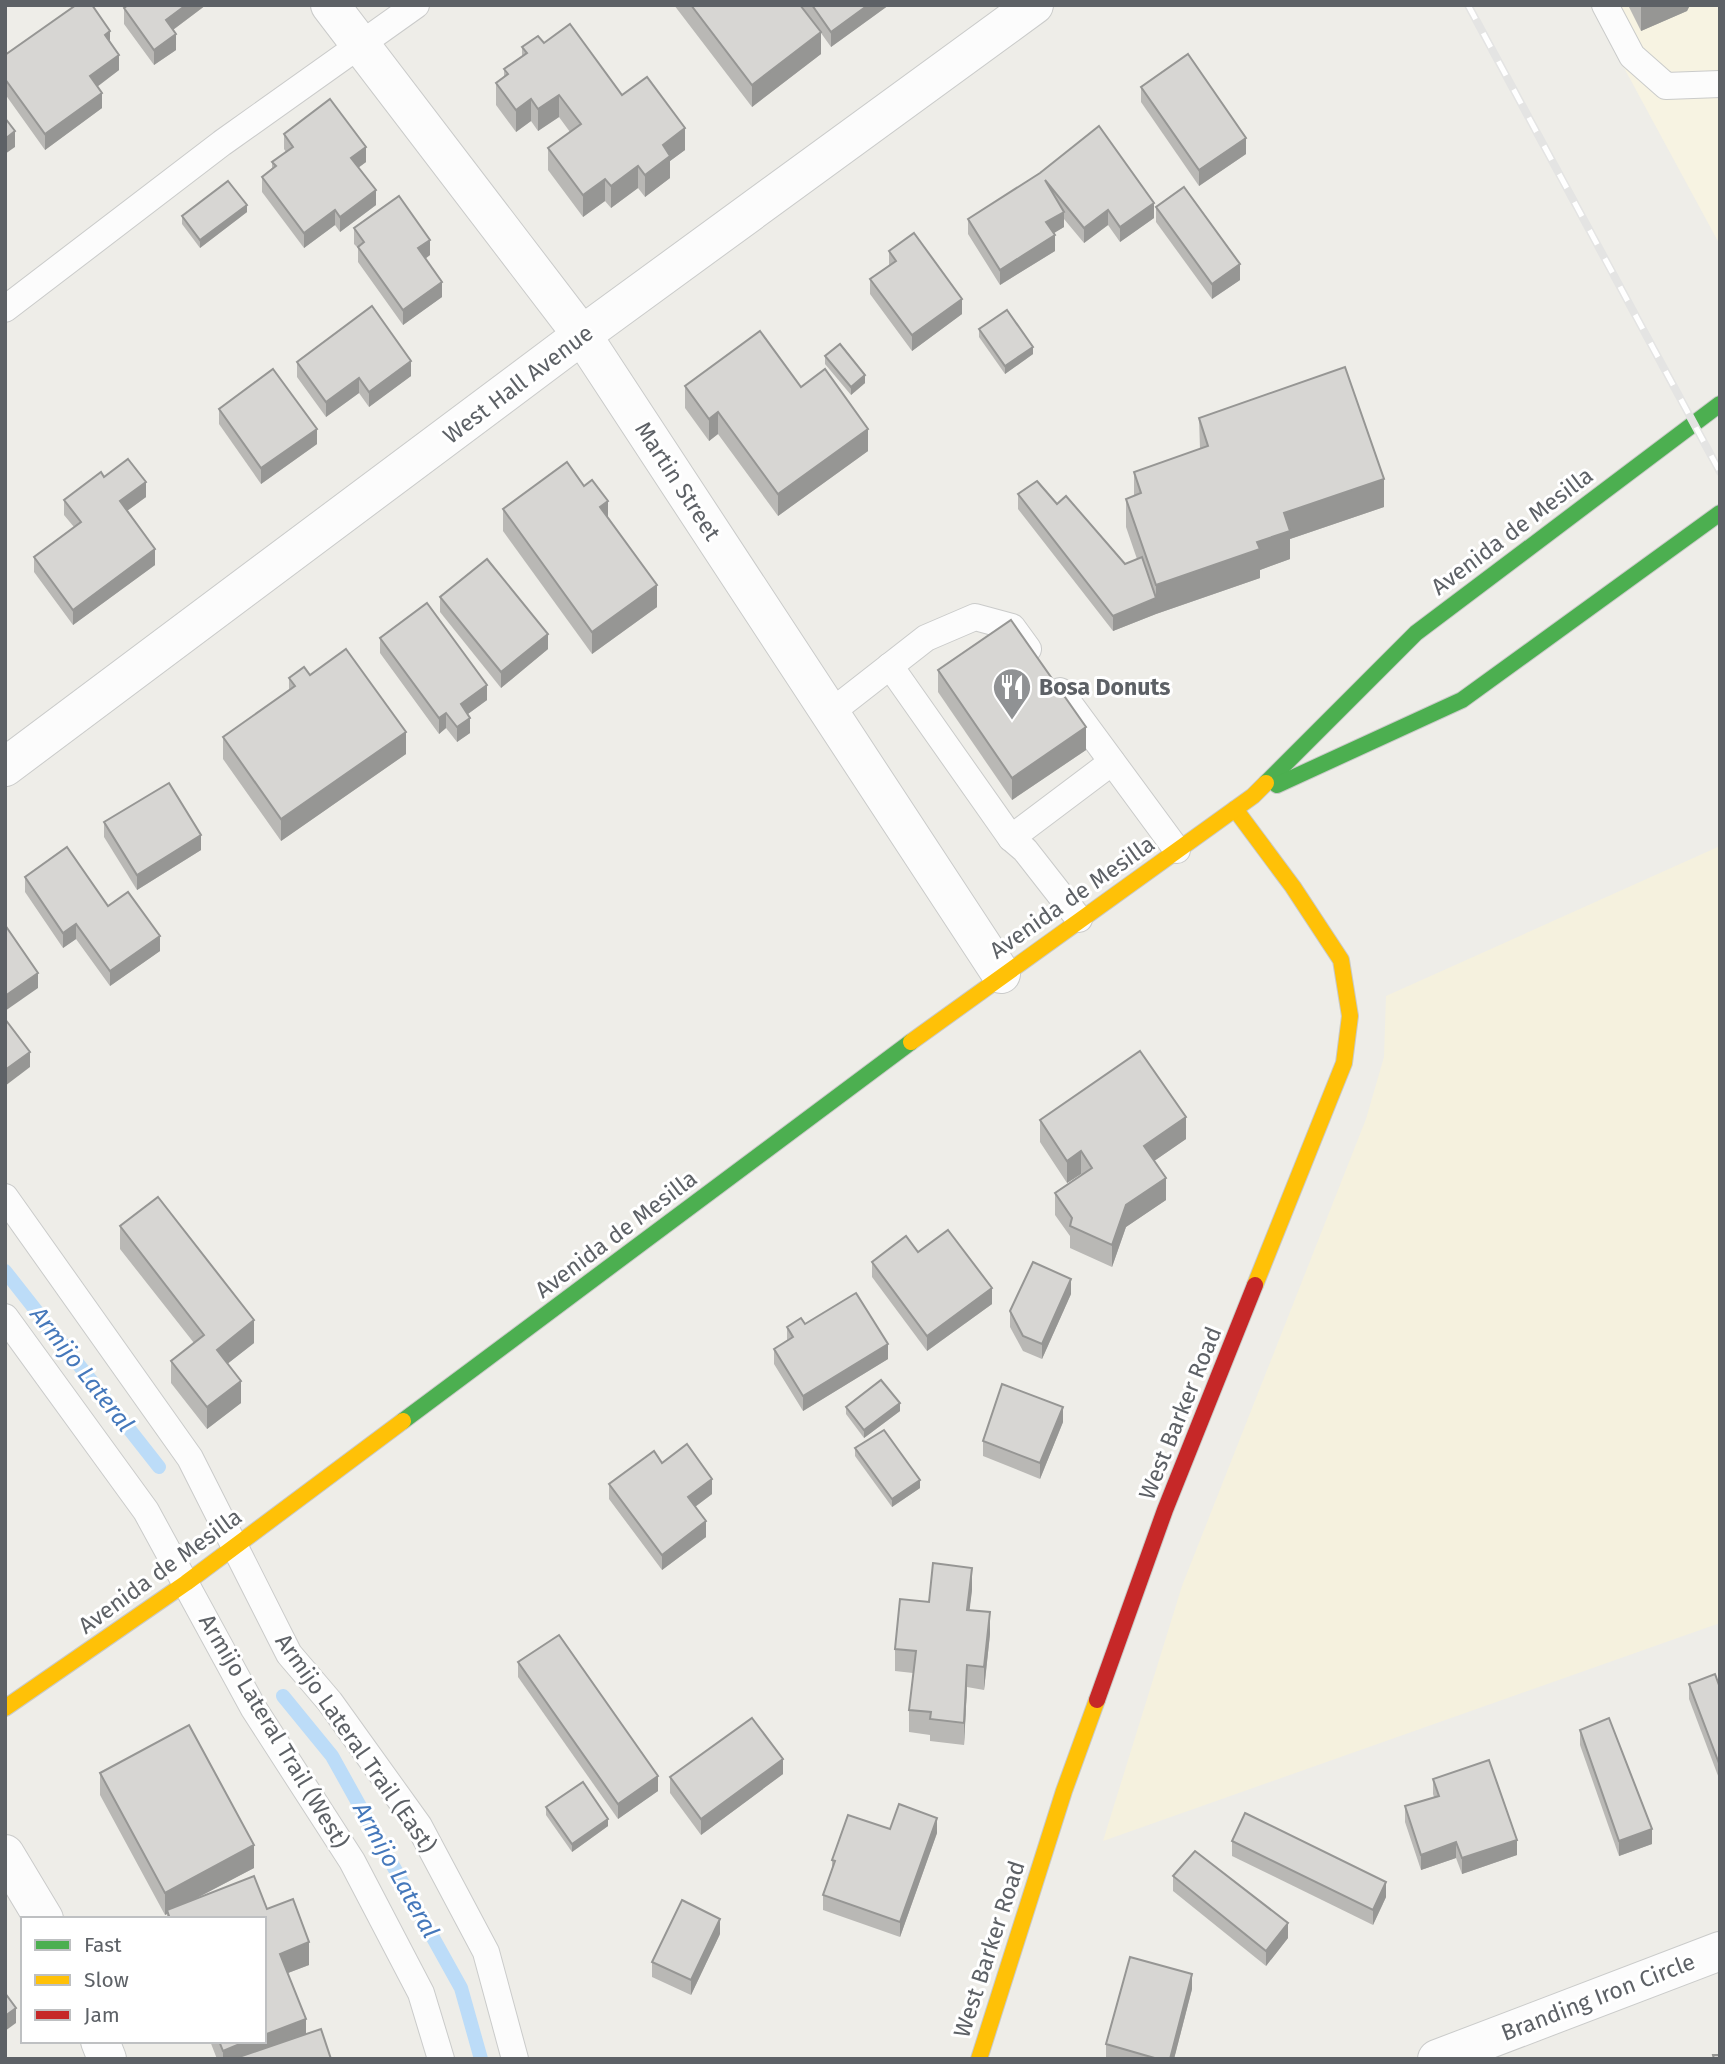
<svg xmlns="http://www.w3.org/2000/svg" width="1725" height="2064" viewBox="0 0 1725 2064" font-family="'Fira Sans',sans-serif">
  <rect width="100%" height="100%" fill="#eeede8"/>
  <!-- commercial -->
  <polygon fill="#f7f3e2" points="1590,5 1720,5 1720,245"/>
  <!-- sand -->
  <polygon fill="#f5f1de" points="1720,846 1720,1623 1103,1841 1182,1586 1366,1119 1384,1057 1386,996"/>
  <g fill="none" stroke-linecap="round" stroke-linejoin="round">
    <!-- stream -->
    <g stroke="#bcdcf8" stroke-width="14">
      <polyline points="5,1271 159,1467"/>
      <polyline points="283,1696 332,1756 461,1988 481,2059"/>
    </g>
    <!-- lane casing -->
    <g stroke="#cacbca" stroke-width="28">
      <g id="lane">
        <polyline points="1605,5 1632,56 1666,86 1720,84"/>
        <polyline points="5,309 222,143 416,5"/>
        <polyline points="890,666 1011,838 1025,850 1079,919"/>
        <polyline points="1060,691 1177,850"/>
        <polyline points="830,713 926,638 975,617 1012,627 1028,649"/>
        <polyline points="1011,838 1112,762"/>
        <polyline points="5,1197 190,1458 289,1654 330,1702 419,1826 486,1952 515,2059"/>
        <polyline points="5,1317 146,1511 254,1709 352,1861 421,1993 441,2059"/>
      </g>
    </g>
    <!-- street casing -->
    <g stroke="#cacbca" stroke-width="40">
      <g id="street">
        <polyline points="330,5 582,335 1001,974"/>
        <polyline points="5,767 582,335 1034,5"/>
        <polyline points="5,1854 44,1919"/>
        <polyline points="100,2041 107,2059"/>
        <polyline points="1437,2059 1720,1951"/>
      </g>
    </g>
    <!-- fast casing -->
    <g stroke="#c9cac8" stroke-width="18">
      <g id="fast">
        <polyline points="1266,783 1416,633 1720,404"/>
        <polyline points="1277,785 1462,700 1720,513"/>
        <polyline points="403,1421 911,1042"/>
      </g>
    </g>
    <!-- slow casing -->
    <g stroke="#c9cac8" stroke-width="18">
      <g id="slow">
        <polyline points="1235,809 1293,887 1341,960 1350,1016 1344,1063 1255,1285"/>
        <polyline points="911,1042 1253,796 1266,783"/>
        <polyline points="5,1708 186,1583 403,1421"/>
        <polyline points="979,2059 1064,1791 1097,1700"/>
      </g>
    </g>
    <!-- jam casing -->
    <g stroke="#c9cac8" stroke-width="18">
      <polyline id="jam" points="1097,1700 1165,1510 1255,1285"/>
    </g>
    <!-- lane -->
    <use href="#lane" stroke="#fcfcfc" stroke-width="26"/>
    <!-- street -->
    <use href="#street" stroke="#fcfcfc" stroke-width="38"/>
    <!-- fast -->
    <use href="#fast" stroke="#4caf50" stroke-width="16"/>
    <!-- slow -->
    <use href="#slow" stroke="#ffc107" stroke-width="16"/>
    <!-- jam -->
    <use href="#jam" stroke="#c62828" stroke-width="16"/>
    <!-- rail casing -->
    <g stroke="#e4e4e3" stroke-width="8">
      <polyline id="rail" points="1468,5 1720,472"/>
    </g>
    <!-- rail -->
    <use href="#rail" stroke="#fff" stroke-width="5" stroke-dasharray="16" stroke-linecap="butt"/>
  </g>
  <!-- wall -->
  <g fill="#b9b8b5">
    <polygon points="128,5 206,5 173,30 176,50 154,65 124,24 124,8"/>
    <polygon points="674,5 889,5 831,47 821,33 821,54 752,107"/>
    <polygon points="1628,5 1690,5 1687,11 1641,31"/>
    <polygon points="110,42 119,70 97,87 102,108 45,150 5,94 5,55"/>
    <polygon points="544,43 622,95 685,150 670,161 670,178 645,197 638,188 611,208 605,201 583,217 548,170 548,148 570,132 559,117 538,131 531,121 516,132 496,105 496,83 504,77 504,69 522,56 522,47"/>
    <polygon points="1141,87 1246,154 1199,186 1141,102"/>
    <polygon points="284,134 366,162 358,168 376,205 340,232 335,225 304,248 262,192 262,177 272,168 272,162 286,152 284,149"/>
    <polygon points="1040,173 1154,218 1120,242 1108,225 1084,243 1064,219 1064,227 1053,233 1055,251 1000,285 968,234 968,219"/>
    <polygon points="1156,207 1240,280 1212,299 1156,222"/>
    <polygon points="247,212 200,248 182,224 182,216"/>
    <polygon points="354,228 430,255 425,259 442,297 403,325 358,262 358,248 354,244"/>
    <polygon points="889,251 962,314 912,351 870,294 870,279 889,265"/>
    <polygon points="979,329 1033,354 1005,374 979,337"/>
    <polygon points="825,356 865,383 851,395 825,364"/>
    <polygon points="297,362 411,376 369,407 359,393 326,417 297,377"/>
    <polygon points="685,386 801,387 868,451 778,516 718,434 709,441 685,408"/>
    <polygon points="219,409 317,444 261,484 219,424"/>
    <polygon points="1199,418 1384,507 1290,539 1290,559 1260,570 1260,578 1156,614 1113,631 1018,509 1018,494 1057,504 1125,564 1137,559 1126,527 1126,499 1134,496 1134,472 1200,449"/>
    <polygon points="104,477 146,497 127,511 155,565 73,625 34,572 34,557 74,527 64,515 64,500"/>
    <polygon points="503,509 608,519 657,607 592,654 503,531"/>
    <polygon points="440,597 548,649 501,688 440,612"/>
    <polygon points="380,638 487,700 468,714 470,733 457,742 446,728 439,734 380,653"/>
    <polygon points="938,670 1086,750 1012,800 938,692"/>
    <polygon points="310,675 406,754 281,841 223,759 223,737 289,690 289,678"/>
    <polygon points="104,822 201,850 137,890 104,837"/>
    <polygon points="25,877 108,906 160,951 110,986 76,939 63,948 25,892"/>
    <polygon points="1040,1120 1186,1139 1154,1161 1166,1200 1126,1227 1112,1267 1070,1248 1070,1236 1055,1215 1055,1193 1081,1175 1081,1174 1067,1183 1040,1142"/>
    <polygon points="120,1226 254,1343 227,1364 241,1403 207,1429 171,1383 171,1361 194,1343 120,1249"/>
    <polygon points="918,1252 992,1304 927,1351 872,1277 872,1262"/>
    <polygon points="1071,1294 1042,1359 1023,1351 1010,1327 1010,1311"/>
    <polygon points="787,1327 888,1359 803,1411 774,1364 774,1349 787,1340"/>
    <polygon points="846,1407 900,1411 864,1438 846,1414"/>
    <polygon points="1063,1422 1040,1479 983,1456 983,1441"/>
    <polygon points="855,1448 920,1488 892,1507 855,1456"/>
    <polygon points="662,1463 712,1494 695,1507 706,1537 662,1570 609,1499 609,1484"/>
    <polygon points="972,1590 969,1610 990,1634 984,1690 967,1687 964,1745 930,1741 930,1735 909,1732 909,1710 913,1673 895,1671 895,1649"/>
    <polygon points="518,1662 658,1791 618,1819 518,1677"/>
    <polygon points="1689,1684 1720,1688 1720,1781 1689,1699"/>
    <polygon points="1580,1730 1652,1844 1619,1856 1580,1745"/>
    <polygon points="100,1773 254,1868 197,1898 267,1909 309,1965 288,1973 306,2034 331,2059 217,2059 210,2041 264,2041 264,1919 167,1919 167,1914 165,1915 100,1795"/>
    <polygon points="783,1774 701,1835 670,1793 670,1777"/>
    <polygon points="1433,1779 1517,1855 1462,1874 1456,1858 1421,1870 1405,1822 1405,1806 1434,1797 1433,1794"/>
    <polygon points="546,1807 608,1826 572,1852 546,1815"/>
    <polygon points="890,1829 937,1833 900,1937 823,1910 823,1895 832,1870 832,1860"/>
    <polygon points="1232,1841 1386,1897 1373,1925 1232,1856"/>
    <polygon points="1173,1876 1288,1938 1266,1966 1173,1891"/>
    <polygon points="720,1934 691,1995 652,1977 652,1962"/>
    <polygon points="1192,1989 1174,2059 1106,2059 1106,2044"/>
  </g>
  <!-- shaded-wall -->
  <g fill="#969694">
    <polygon points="186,5 206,5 166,35 166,20"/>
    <polygon points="868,5 889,5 831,47 831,32"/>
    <polygon points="1641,5 1690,5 1687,11 1641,31"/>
    <polygon points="110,31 110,47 105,35"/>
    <polygon points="821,32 821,54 752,107 752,85"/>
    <polygon points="176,34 176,50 154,65 154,50"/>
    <polygon points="119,55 119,70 90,92 90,76"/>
    <polygon points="102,93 102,108 45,150 45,134"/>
    <polygon points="559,95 559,117 538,131 538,109"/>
    <polygon points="531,99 531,121 516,132 516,110"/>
    <polygon points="685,128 685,150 670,161 670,178 645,197 645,175 663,145"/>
    <polygon points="15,131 15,147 5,154 5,139"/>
    <polygon points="1246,138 1246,154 1199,186 1199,170"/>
    <polygon points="366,147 366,162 351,173 351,158"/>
    <polygon points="638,166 638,188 611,208 611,186"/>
    <polygon points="605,179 605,201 583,217 583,195"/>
    <polygon points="376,190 376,205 340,232 340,217"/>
    <polygon points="1154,203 1154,218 1120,242 1120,227"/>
    <polygon points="247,205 247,212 200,248 200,240"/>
    <polygon points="335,210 335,225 304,248 304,233"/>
    <polygon points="1108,210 1108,225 1084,243 1084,228"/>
    <polygon points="1064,212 1064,227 1046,238 1046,222"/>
    <polygon points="1055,235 1055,251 1000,285 1000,270"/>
    <polygon points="430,240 430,255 418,264 418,248"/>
    <polygon points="1240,264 1240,280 1212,299 1212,284"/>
    <polygon points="442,282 442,297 403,325 403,310"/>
    <polygon points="962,299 962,314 912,351 912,335"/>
    <polygon points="1033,347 1033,354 1005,374 1005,366"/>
    <polygon points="411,361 411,376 369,407 369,392"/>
    <polygon points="865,375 865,383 851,395 851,387"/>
    <polygon points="359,378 359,393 326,417 326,402"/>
    <polygon points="718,412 718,434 709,441 709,419"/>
    <polygon points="317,429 317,444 261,484 261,468"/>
    <polygon points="868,429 868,451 778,516 778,494"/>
    <polygon points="1384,479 1384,507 1290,539 1290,559 1260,570 1260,578 1156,614 1113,631 1113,616 1156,598 1156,585 1257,542 1284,513"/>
    <polygon points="146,482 146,497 120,516 120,501"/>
    <polygon points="608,501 608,523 600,507"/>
    <polygon points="155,549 155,565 73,625 73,610"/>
    <polygon points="657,585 657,607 592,654 592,632"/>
    <polygon points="7,613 7,635 5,636 5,614"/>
    <polygon points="548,634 548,649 501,688 501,672"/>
    <polygon points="487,685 487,700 461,719 461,704"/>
    <polygon points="446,713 446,728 439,734 439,718"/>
    <polygon points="470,718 470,733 457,742 457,727"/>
    <polygon points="1086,727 1086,750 1012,800 1012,778"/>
    <polygon points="406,732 406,754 281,841 281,819"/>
    <polygon points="201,835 201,850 137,890 137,875"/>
    <polygon points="76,924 76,939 63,948 63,933"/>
    <polygon points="160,936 160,951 110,986 110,971"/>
    <polygon points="38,973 38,988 5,1011 5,996"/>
    <polygon points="30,1052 30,1067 5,1086 5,1070"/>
    <polygon points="1186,1117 1186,1139 1144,1168 1144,1146"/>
    <polygon points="1081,1151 1081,1174 1067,1183 1067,1161"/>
    <polygon points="1166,1178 1166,1200 1126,1227 1112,1267 1112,1245 1126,1205"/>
    <polygon points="1071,1279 1071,1294 1042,1359 1042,1344"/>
    <polygon points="992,1288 992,1304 927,1351 927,1336"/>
    <polygon points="254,1320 254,1343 217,1372 217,1350"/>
    <polygon points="888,1344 888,1359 803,1411 803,1396"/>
    <polygon points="241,1381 241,1403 207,1429 207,1407"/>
    <polygon points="900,1403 900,1411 864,1438 864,1430"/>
    <polygon points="1063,1407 1063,1422 1040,1479 1040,1463"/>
    <polygon points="712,1479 712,1494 688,1512 688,1497"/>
    <polygon points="920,1480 920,1488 892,1507 892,1499"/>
    <polygon points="706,1521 706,1537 662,1570 662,1555"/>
    <polygon points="972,1568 972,1590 967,1632 967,1610"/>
    <polygon points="990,1612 990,1634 984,1690 984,1667"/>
    <polygon points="967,1665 967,1687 964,1745 964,1723"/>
    <polygon points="783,1759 783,1774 701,1835 701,1819"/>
    <polygon points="658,1776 658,1791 618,1819 618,1804"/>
    <polygon points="937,1818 937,1833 900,1937 900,1922"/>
    <polygon points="608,1819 608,1826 572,1852 572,1844"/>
    <polygon points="1652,1829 1652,1844 1619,1856 1619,1841"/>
    <polygon points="1517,1840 1517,1855 1462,1874 1462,1858"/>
    <polygon points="1456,1842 1456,1858 1421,1870 1421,1855"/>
    <polygon points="254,1845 254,1868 168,1913 167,1910 167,1914 165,1915 165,1893"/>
    <polygon points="1386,1882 1386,1897 1373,1925 1373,1910"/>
    <polygon points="720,1919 720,1934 691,1995 691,1980"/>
    <polygon points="1288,1923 1288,1938 1266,1966 1266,1951"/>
    <polygon points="309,1942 309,1965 280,1976 280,1954"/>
    <polygon points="1192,1974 1192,1989 1174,2059 1170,2059"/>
    <polygon points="16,2008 16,2023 5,2031 5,2016"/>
    <polygon points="306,2019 306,2041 260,2059 223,2059 223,2051 247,2041 264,2041 264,2035"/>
  </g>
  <!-- building -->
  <g fill="#d7d6d3" stroke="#969694" stroke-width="2">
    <polygon points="76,5 92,5 110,31 105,35 119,55 90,76 102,93 45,134 5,79 5,55"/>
    <polygon points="128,5 186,5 166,20 176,34 154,50 124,8"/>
    <polygon points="691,5 800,5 821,32 752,85"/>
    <polygon points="812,5 868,5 831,32"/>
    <polygon points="570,24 622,95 647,77 685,128 663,145 670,156 645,175 638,166 611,186 605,179 583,195 548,148 581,124 559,95 538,109 531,99 516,110 496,83 508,74 504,69 527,53 522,47 538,36 544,43"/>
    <polygon points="1188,54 1246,138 1199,170 1141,87"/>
    <polygon points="330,99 366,147 351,158 376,190 340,217 335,210 304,233 262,177 276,166 272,162 293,147 284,134"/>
    <polygon points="5,118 15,131 5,139"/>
    <polygon points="1099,126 1154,203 1120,227 1108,210 1084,228 1045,180 1064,212 1046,222 1055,235 1000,270 968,219 1040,173"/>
    <polygon points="228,181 247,205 200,240 182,216"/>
    <polygon points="1184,187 1240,264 1212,284 1156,207"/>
    <polygon points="399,196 430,240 418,248 442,282 403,310 358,247 364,242 354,228"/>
    <polygon points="914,233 962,299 912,335 870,279 896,261 889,251"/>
    <polygon points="372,306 411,361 369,392 359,378 326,402 297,362"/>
    <polygon points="1007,310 1033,347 1005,366 979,329"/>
    <polygon points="760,331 801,387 825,369 868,429 778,494 718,412 709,419 685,386"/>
    <polygon points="840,344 865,375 851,387 825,356"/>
    <polygon points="1345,367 1384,479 1284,513 1290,531 1257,542 1260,549 1156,585 1126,499 1141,493 1134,472 1208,446 1199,418"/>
    <polygon points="273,369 317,429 261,468 219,409"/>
    <polygon points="128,459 146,482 120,501 155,549 73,610 34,557 81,522 64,500 101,472 104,477"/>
    <polygon points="567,462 584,486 592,480 608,501 600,507 657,585 592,632 503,509"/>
    <polygon points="1037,481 1057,504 1066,496 1125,564 1142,557 1156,598 1113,616 1018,494"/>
    <polygon points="487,559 548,634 501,672 440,597"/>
    <polygon points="427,603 487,685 461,704 470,718 457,727 446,713 439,718 380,638"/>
    <polygon points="1011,620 1086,727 1012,778 938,670"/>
    <polygon points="346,649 406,732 281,819 223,737 295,686 289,678 304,667 310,675"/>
    <polygon points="169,783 201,835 137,875 104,822"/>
    <polygon points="67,847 108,906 128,892 160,936 110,971 76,924 63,933 25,877"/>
    <polygon points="5,925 38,973 5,996"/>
    <polygon points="5,1019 30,1052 5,1070"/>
    <polygon points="1140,1051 1186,1117 1144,1146 1166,1178 1126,1205 1112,1245 1070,1226 1072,1218 1055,1193 1092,1168 1081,1151 1067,1161 1040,1120"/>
    <polygon points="158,1197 254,1320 217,1350 241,1381 207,1407 171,1361 204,1335 120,1226"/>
    <polygon points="948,1230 992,1288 927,1336 872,1262 906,1236 918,1252"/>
    <polygon points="1033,1262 1071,1279 1042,1344 1023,1336 1010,1311"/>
    <polygon points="856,1293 888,1344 803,1396 774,1349 793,1337 787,1327 801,1318 805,1324"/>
    <polygon points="881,1380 900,1403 864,1430 846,1407"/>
    <polygon points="1002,1384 1063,1407 1040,1463 983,1441"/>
    <polygon points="884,1430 920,1480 892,1499 855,1448"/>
    <polygon points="687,1444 712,1479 688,1497 706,1521 662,1555 609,1484 654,1451 662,1463"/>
    <polygon points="933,1563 972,1568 967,1610 990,1612 984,1667 967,1665 964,1723 930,1719 931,1712 909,1710 916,1651 895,1649 900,1599 929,1602"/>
    <polygon points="559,1635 658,1776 618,1804 518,1662"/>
    <polygon points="1715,1674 1720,1688 1720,1766 1689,1684"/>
    <polygon points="752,1718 783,1759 701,1819 670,1777"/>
    <polygon points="1609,1718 1652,1829 1619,1841 1580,1730"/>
    <polygon points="189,1725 254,1845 165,1893 100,1773"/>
    <polygon points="1489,1760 1517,1840 1462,1858 1456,1842 1421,1855 1405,1806 1439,1796 1433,1779"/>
    <polygon points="583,1782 608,1819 572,1844 546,1807"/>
    <polygon points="899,1804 937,1818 900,1922 823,1895 835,1861 832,1860 848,1815 890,1829"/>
    <polygon points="1245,1813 1386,1882 1373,1910 1232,1841"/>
    <polygon points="1195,1851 1288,1923 1266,1951 1173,1876"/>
    <polygon points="254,1876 267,1909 293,1899 309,1942 280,1954 306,2019 264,2035 264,1919 170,1919 167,1910"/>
    <polygon points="682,1900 720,1919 691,1980 652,1962"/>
    <polygon points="1130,1957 1192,1974 1170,2059 1158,2059 1106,2044"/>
    <polygon points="5,1993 16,2008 5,2016"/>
    <polygon points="321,2029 331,2059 233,2059"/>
    <polygon points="219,2041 247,2041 223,2051"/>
    <polygon points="1713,2055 1720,2055 1720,2059 1714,2059"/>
  </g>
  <!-- icons -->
  <defs>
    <g id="restaurant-pin" transform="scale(2.0125)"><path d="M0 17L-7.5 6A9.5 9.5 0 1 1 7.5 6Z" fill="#909294" stroke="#fff"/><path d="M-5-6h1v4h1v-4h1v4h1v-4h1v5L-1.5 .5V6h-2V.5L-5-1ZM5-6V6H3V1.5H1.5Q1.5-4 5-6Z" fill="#fff"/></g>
  </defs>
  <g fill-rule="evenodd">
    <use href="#restaurant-pin" x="1012" y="687"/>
  </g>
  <g text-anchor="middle" stroke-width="6" stroke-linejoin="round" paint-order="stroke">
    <!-- street labels -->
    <g font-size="23" fill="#5d6166" stroke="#fff">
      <text transform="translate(518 384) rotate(-37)" y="8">West Hall Avenue</text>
      <text transform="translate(678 481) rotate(57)" y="8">Martin Street</text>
      <text transform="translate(1512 531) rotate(-37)" y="8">Avenida de Mesilla</text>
      <text transform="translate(1072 897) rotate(-35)" y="8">Avenida de Mesilla</text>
      <text transform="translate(616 1234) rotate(-37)" y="8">Avenida de Mesilla</text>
      <text transform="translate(1180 1413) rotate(-68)" y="8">West Barker Road</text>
      <text transform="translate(160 1571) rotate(-36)" y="8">Avenida de Mesilla</text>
      <text transform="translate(274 1731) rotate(59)" y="8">Armijo Lateral Trail (West)</text>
      <text transform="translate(356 1743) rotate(55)" y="8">Armijo Lateral Trail (East)</text>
      <text transform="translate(989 1949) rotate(-72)" y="8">West Barker Road</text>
      <text transform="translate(1598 1997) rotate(-21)" y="8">Branding Iron Circle</text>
    </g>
    <!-- poi labels -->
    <g font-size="23" font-weight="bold" fill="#5d6166" stroke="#fff" text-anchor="start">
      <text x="1039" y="695">Bosa Donuts</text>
    </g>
    <!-- water labels -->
    <g font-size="24" font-style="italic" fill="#4578bb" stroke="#fff">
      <text transform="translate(82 1369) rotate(52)" y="8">Armijo Lateral</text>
      <text transform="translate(396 1870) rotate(61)" y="8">Armijo Lateral</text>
    </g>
  </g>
  <!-- border -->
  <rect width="1725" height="2064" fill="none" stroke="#5d6166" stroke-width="14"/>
  <!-- legend -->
  <rect x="21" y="1917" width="245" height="126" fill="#ffffff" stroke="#bec0c2" stroke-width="2"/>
  <rect x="35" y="1940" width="35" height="10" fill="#4caf50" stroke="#bec0c2" stroke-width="2"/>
  <text x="84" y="1952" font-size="21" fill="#5d6166">Fast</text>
  <rect x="35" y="1975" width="35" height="10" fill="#ffc107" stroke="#bec0c2" stroke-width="2"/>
  <text x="84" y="1987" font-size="21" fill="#5d6166">Slow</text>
  <rect x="35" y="2010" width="35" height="10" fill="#c62828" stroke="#bec0c2" stroke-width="2"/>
  <text x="84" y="2022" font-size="21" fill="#5d6166">Jam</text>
</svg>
